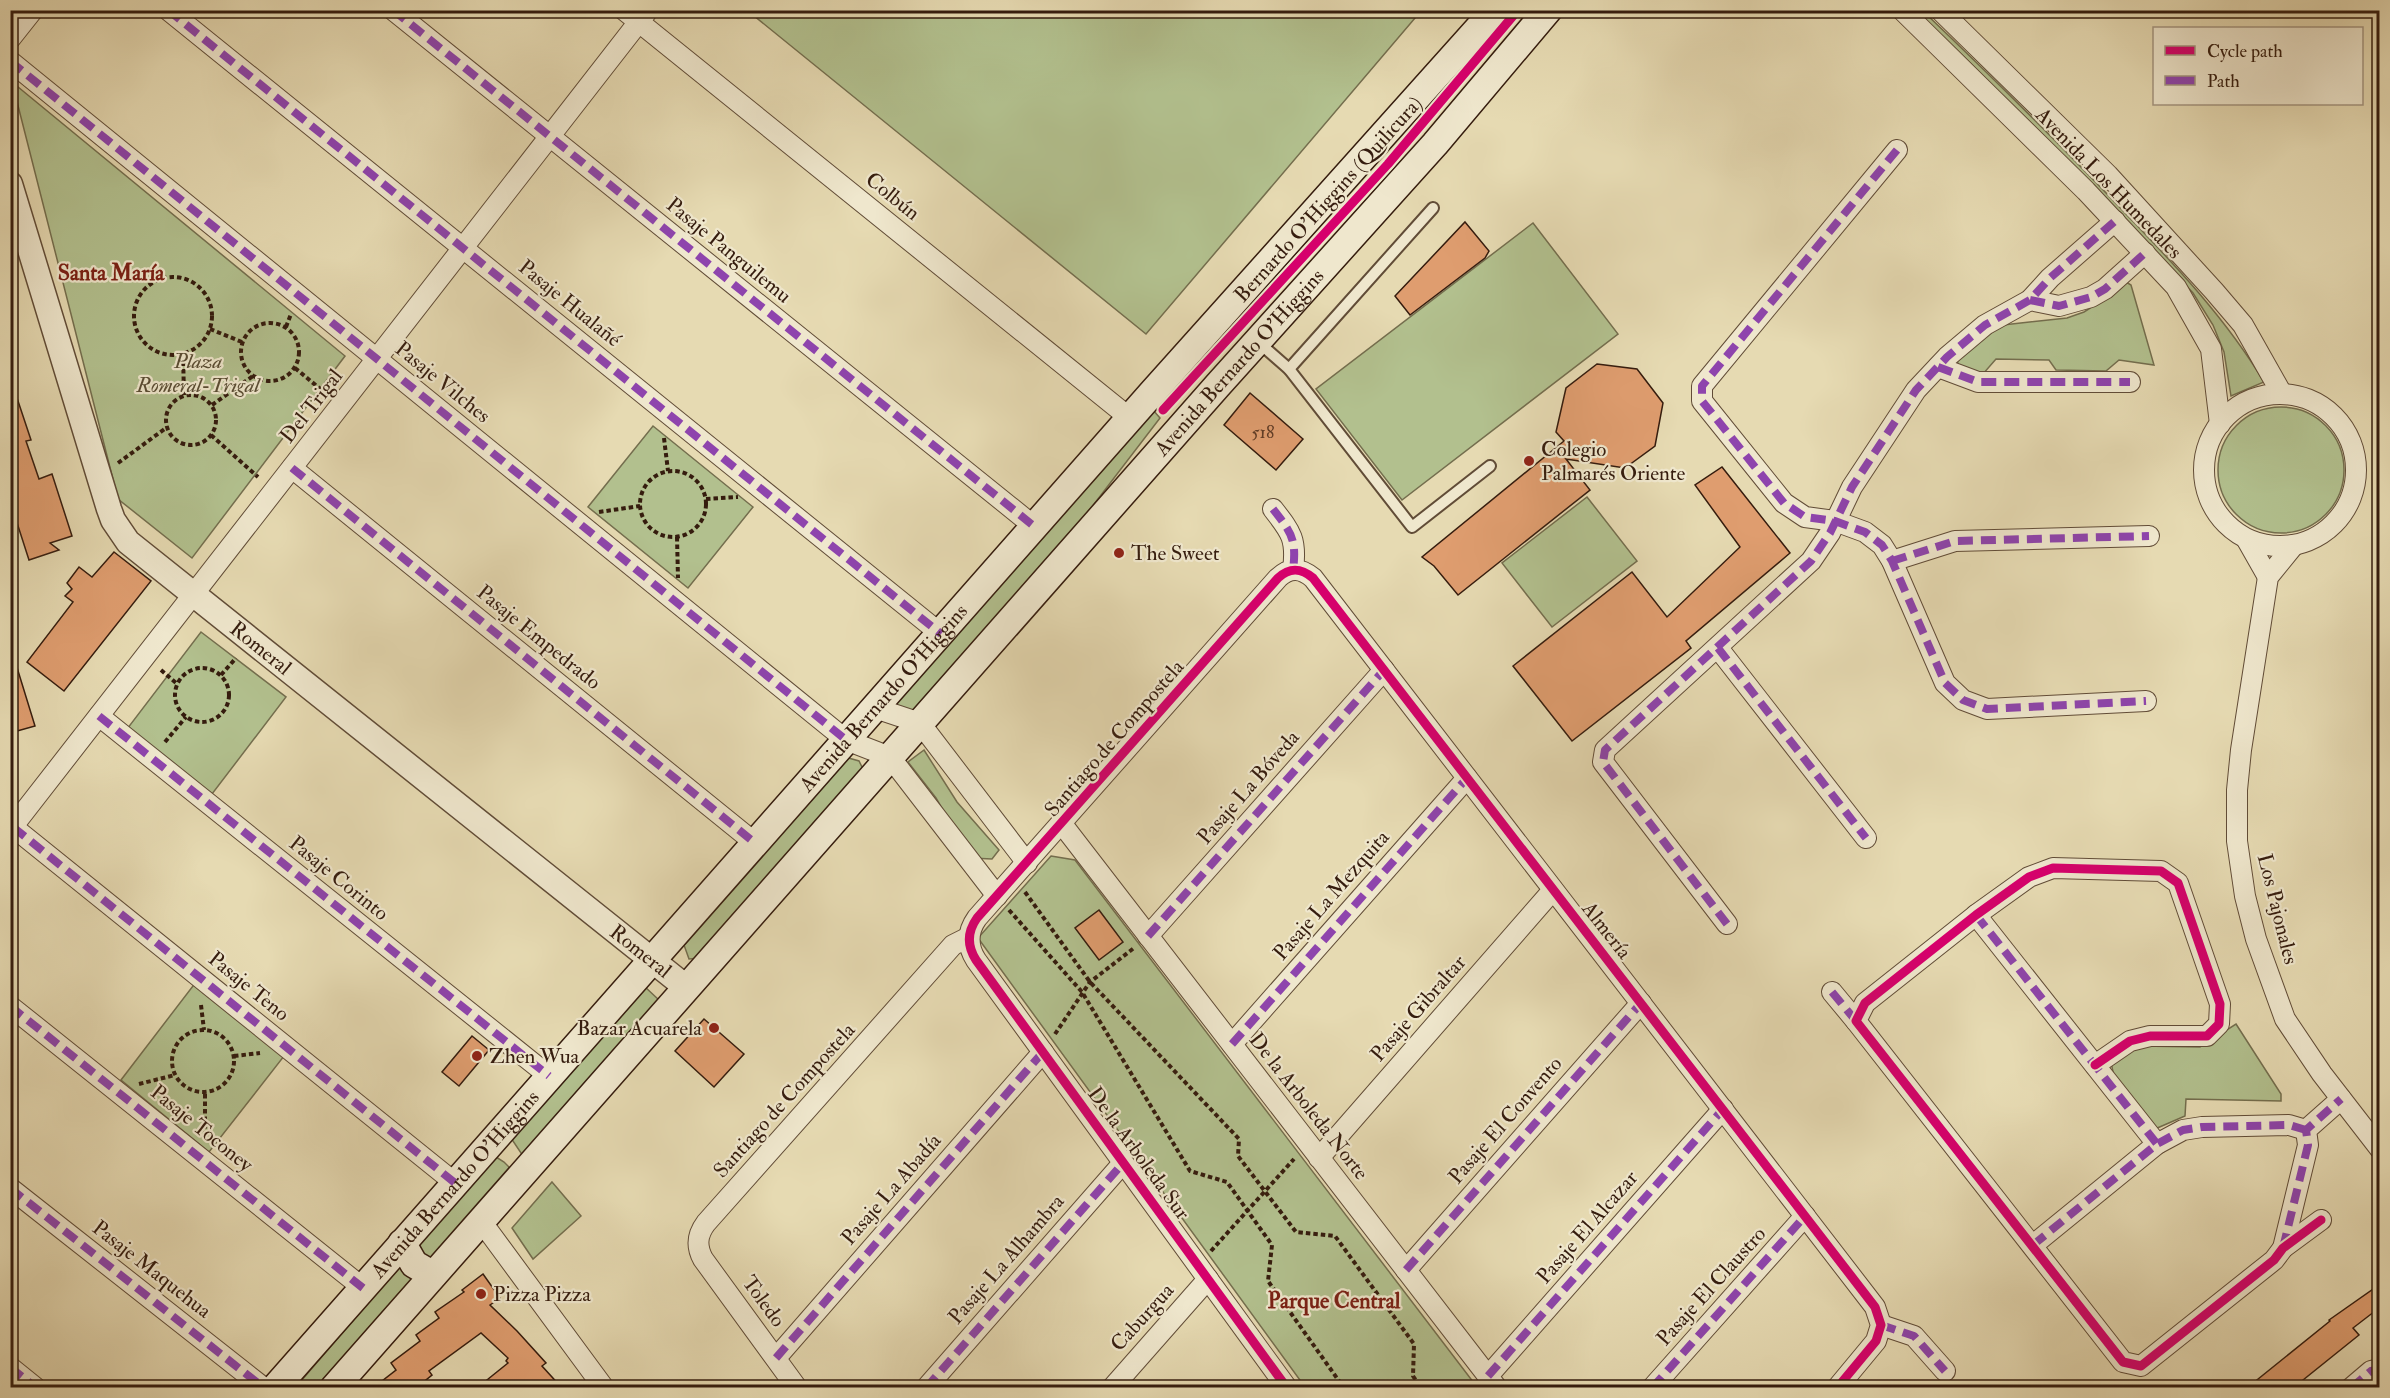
<svg xmlns="http://www.w3.org/2000/svg" width="2390" height="1398" viewBox="0 0 2390 1398" font-family="'IM FELL Double Pica',serif">
  <rect width="100%" height="100%" fill="#e6dab2"/>
  <filter id="stains"><feTurbulence type="fractalNoise" baseFrequency=".00333" numOctaves="4"/><feColorMatrix values="0 0 0 0 .2 0 0 0 0 .09 0 0 0 0 .02 0 0 0 .5 -.17"/></filter>
  <radialGradient id="worn" r=".72"><stop offset=".6" stop-color="#630" stop-opacity="0"/><stop offset="1" stop-color="#630" stop-opacity=".3"/></radialGradient>
  <!-- green -->
  <g fill="#b2c08e" stroke="#746e4e" stroke-width="1.5">
    <polygon points="748,11 1421,11 1146,334"/>
    <path d="M1917,11h6c69,66 137,133 203,203 50,52 101,106 138,168l-33,14 -7,-44 -11,-27 -20,-32 -138,-146z"/>
    <polygon points="12,82 345,356 192,558 118,499"/>
    <polygon points="1533,223 1618,334 1402,500 1316,389"/>
    <polygon points="2126,282 2131,285 2154,365 2119,360 2106,371 2056,370 2049,360 1996,359 1983,374 1959,368 1957,360 1958,354 2003,325 2067,318 2084,312 2120,289"/>
    <circle cx="2281" cy="470" r="63"/>
    <polygon points="1153,410 1160,418 1078,525 916,709 907,713 892,706"/>
    <polygon points="653,426 753,507 688,588 588,507"/>
    <polygon points="1587,497 1637,561 1552,627 1502,563"/>
    <polygon points="201,632 286,697 212,794 127,729"/>
    <polygon points="924,750 957,802 999,850 992,859 971,858 936,798 908,762"/>
    <polygon points="845,757 859,761 864,771 701,958 689,959 684,945"/>
    <polygon points="1051,856 1075,860 1477,1387 1305,1387 978,938"/>
    <polygon points="196,982 288,1051 209,1152 121,1080"/>
    <polygon points="644,986 659,1000 525,1159 511,1138"/>
    <polygon points="2236,1024 2281,1094 2281,1101 2186,1099 2185,1116 2155,1129 2114,1077 2111,1062 2140,1046 2200,1047"/>
    <polygon points="493,1155 504,1162 512,1170 435,1261 417,1255 418,1244"/>
    <polygon points="552,1182 581,1216 533,1259 512,1228"/>
    <polygon points="404,1261 417,1275 318,1387 295,1388"/>
  </g>
  <!-- building -->
  <g fill="#df9d6f" stroke="#351c0e" stroke-width="1.5">
    <polygon points="1465,222 1489,251 1485,258 1410,315 1395,296"/>
    <polygon points="1597,364 1637,369 1663,403 1655,446 1625,468 1566,459 1590,490 1458,595 1434,566 1422,557 1564,441 1556,432 1566,388"/>
    <polygon points="10,389 14,389 31,440 26,441 39,479 52,474 72,536 50,543 59,550 29,560 10,501"/>
    <polygon points="1250,393 1303,439 1276,470 1224,425"/>
    <polygon points="1722,467 1790,553 1686,641 1691,648 1572,741 1513,666 1632,572 1667,617 1740,547 1695,485"/>
    <polygon points="114,552 151,581 64,691 27,662 73,602 65,596 72,589 67,583 79,567 92,577"/>
    <polygon points="15,661 35,726 10,733 10,662"/>
    <polygon points="1099,910 1123,942 1099,960 1075,928"/>
    <polygon points="704,1019 744,1054 714,1087 675,1051"/>
    <polygon points="472,1036 489,1050 459,1086 442,1072"/>
    <polygon points="483,1274 500,1298 490,1305 517,1331 546,1363 542,1366 562,1388 477,1388 508,1363 506,1361 508,1358 481,1333 429,1371 432,1375 416,1388 373,1388 396,1370 391,1363 420,1341 416,1335 439,1318 435,1312 464,1292 462,1290"/>
    <polygon points="2379,1285 2379,1308 2353,1328 2359,1335 2293,1388 2247,1388 2330,1321 2329,1320"/>
  </g>
  <g fill="none" stroke-linecap="round" stroke-linejoin="round">
    <!-- service casing -->
    <g stroke="#614c37" stroke-width="14">
      <g id="service">
        <polyline points="1257,341 1289,369 1412,527 1490,466"/>
        <polyline points="1289,369 1433,208"/>
      </g>
    </g>
    <!-- minor casing -->
    <g stroke="#614c37" stroke-width="22">
      <g id="minor">
        <polyline points="168,10 941,634"/>
        <polyline points="393,10 1035,527"/>
        <polyline points="624,10 1131,419"/>
        <polyline points="1902,10 2086,191 2176,287 2211,349 2220,424"/>
        <polyline points="1940,10 2108,175 2214,291 2243,325 2282,394"/>
        <polyline points="10,39 33,10"/>
        <polyline points="10,61 846,740 890,757 997,896"/>
        <polyline points="1897,150 1702,386 1702,401 1784,503 1805,517 1835,521 1865,532 1882,545 1892,561 1945,683 1963,700 1987,709 2146,701"/>
        <polyline points="2030,300 2059,306 2091,297 2105,289 2145,253"/>
        <polyline points="1938,367 1978,382 2130,382"/>
        <circle cx="2280" cy="470" r="76"/>
        <polyline points="292,468 755,843"/>
        <path d="M1273,509c18,23 24,30 20,61"/>
        <polyline points="2247,540 2268,577"/>
        <polyline points="2294,545 2268,577 2241,750 2237,790 2237,841 2245,896 2256,939 2285,1019 2322,1074 2380,1149"/>
        <polyline points="1892,561 1955,541 2149,536"/>
        <polyline points="1718,648 1866,838"/>
        <polyline points="875,708 920,723 1027,863"/>
        <polyline points="99,716 549,1076"/>
        <polyline points="1062,824 1497,1388"/>
        <polyline points="13,827 455,1183"/>
        <polyline points="10,830 648,10"/>
        <polyline points="1976,915 2157,1144"/>
        <polyline points="1727,924 1603,762 1605,750 1811,561 1830,533 1852,487 1916,390 1947,357 1985,325 2030,300 2050,278 2115,221"/>
        <polyline points="1148,936 1384,670"/>
        <polyline points="1832,992 1856,1021"/>
        <polyline points="10,1006 363,1288"/>
        <polyline points="1232,1044 1467,778"/>
        <polyline points="2095,1065 2130,1041 2150,1036 2207,1036 2219,1024 2220,1004 2178,883 2161,871 2053,868 2029,877 1976,915 1865,1003 1856,1021 2123,1362 2141,1366 2274,1260 2283,1248 2321,1220"/>
        <polyline points="1319,1158 1553,890"/>
        <polyline points="10,1188 264,1388"/>
        <polyline points="481,1221 604,1388"/>
        <polyline points="2033,1245 2157,1144 2183,1130 2202,1127 2289,1125 2306,1130"/>
        <polyline points="2283,1248 2308,1145 2306,1130 2341,1099"/>
        <polyline points="1406,1270 1641,1003"/>
        <polyline points="1881,1325 1914,1336 1945,1371"/>
        <polyline points="776,1358 1043,1052"/>
        <polyline points="10,1367 36,1388"/>
        <polyline points="1488,1376 1723,1109"/>
        <path d="M797,1388l-94,-129c-7,-13 -6,-24 3,-36l247,-278 16,-8"/>
        <polyline points="926,1388 1123,1163"/>
        <polyline points="1112,1388 1208,1279"/>
        <path d="M1287,1388l-311,-428c-9,-14 -9,-28 1,-42l301,-340c12,-11 23,-10 35,0l562,729 6,18 -5,16 -39,47"/>
        <polyline points="1652,1388 1805,1216"/>
        <polyline points="2351,1388 2371,1371 2380,1369"/>
      </g>
    </g>
    <!-- tertiary casing -->
    <g stroke="#614c37" stroke-width="27">
      <g id="tertiary">
        <path id="s1" d="M10,184l99,325 4,11 15,22 559,446"/>
      </g>
    </g>
    <!-- secondary casing -->
    <g stroke="#351c0e" stroke-width="30">
      <g id="secondary">
        <polyline points="402,1243 414,1264 433,1275"/>
        <path id="s2" d="M275,1388l877,-995 343,-383"/>
        <path id="s3" d="M334,1388l884,-1003 217,-241 113,-134"/>
      </g>
    </g>
    <!-- path -->
    <g stroke="#351c0e" stroke-width="4" stroke-dasharray="4.5 3" stroke-linecap="butt">
      <circle cx="173" cy="316" r="39"/>
      <circle cx="270" cy="352" r="29"/>
      <polyline points="286,327 291,314"/>
      <polyline points="210,329 242,342"/>
      <polyline points="183,354 184,395"/>
      <polyline points="295,368 324,392"/>
      <circle cx="191" cy="420" r="25"/>
      <polyline points="212,405 253,376"/>
      <polyline points="211,435 258,477"/>
      <polyline points="664,438 668,471"/>
      <polyline points="118,463 166,428"/>
      <circle cx="673" cy="504" r="33"/>
      <polyline points="706,499 738,497"/>
      <polyline points="599,512 640,506"/>
      <polyline points="677,537 678,578"/>
      <circle cx="202" cy="695" r="27"/>
      <polyline points="161,670 176,683"/>
      <polyline points="221,675 236,658"/>
      <polyline points="165,742 186,717"/>
      <polyline points="1025,892 1090,982 1239,1139 1238,1156 1296,1232 1335,1236 1414,1344 1413,1376 1421,1388"/>
      <polyline points="1009,910 1082,992 1190,1171 1227,1182 1272,1245 1268,1281 1344,1388"/>
      <polyline points="201,1005 204,1030"/>
      <circle cx="203" cy="1061" r="31"/>
      <polyline points="1055,1034 1090,982 1134,948"/>
      <polyline points="234,1056 260,1053"/>
      <polyline points="139,1084 175,1075"/>
      <polyline points="205,1136 205,1092"/>
      <polyline points="1211,1251 1294,1159"/>
    </g>
    <!-- service -->
    <use href="#service" stroke="#efe7cd" stroke-width="10"/>
    <!-- minor -->
    <use href="#minor" stroke="#efe7cd" stroke-width="20"/>
    <!-- tertiary -->
    <use href="#tertiary" stroke="#efe7cd" stroke-width="24"/>
    <!-- secondary -->
    <use href="#secondary" stroke="#efe7cd" stroke-width="27"/>
    <!-- quiet -->
    <g stroke="#8e44ad" stroke-width="8" stroke-dasharray="15 8" stroke-linecap="butt">
      <polyline points="168,10 941,634"/>
      <polyline points="393,10 1035,527"/>
      <polyline points="10,61 846,740"/>
      <polyline points="1897,150 1702,386 1702,401 1784,503 1805,517 1835,521 1865,532 1882,545 1892,561 1945,683 1963,700 1987,709 2146,701"/>
      <polyline points="2030,300 2059,306 2091,297 2105,289 2145,253"/>
      <polyline points="1938,367 1978,382 2130,382"/>
      <polyline points="292,468 755,843"/>
      <path d="M1273,509c18,23 24,30 20,61"/>
      <polyline points="1892,561 1955,541 2149,536"/>
      <polyline points="1718,648 1866,838"/>
      <polyline points="99,716 549,1076"/>
      <polyline points="13,827 455,1183"/>
      <polyline points="1976,915 2157,1144"/>
      <polyline points="1727,924 1603,762 1605,750 1811,561 1830,533 1852,487 1916,390 1947,357 1985,325 2030,300 2050,278 2115,221"/>
      <polyline points="1148,936 1384,670"/>
      <polyline points="1832,992 1856,1021"/>
      <polyline points="10,1006 363,1288"/>
      <polyline points="1232,1044 1467,778"/>
      <polyline points="10,1188 264,1388"/>
      <polyline points="2033,1245 2157,1144 2183,1130 2202,1127 2289,1125 2306,1130"/>
      <polyline points="2283,1248 2308,1145 2306,1130 2341,1099"/>
      <polyline points="1406,1270 1641,1003"/>
      <polyline points="1881,1325 1914,1336 1945,1371"/>
      <polyline points="776,1358 1043,1052"/>
      <polyline points="10,1367 36,1388"/>
      <polyline points="1488,1376 1723,1109"/>
      <polyline points="926,1388 1123,1163"/>
      <polyline points="1652,1388 1805,1216"/>
      <polyline points="2351,1388 2371,1371 2380,1369"/>
    </g>
    <!-- cycleway casing -->
    <g stroke="#efe7cd" stroke-width="13">
      <g id="cycleway">
        <polyline points="1163,410 1388,164 1518,10"/>
        <polyline points="2095,1065 2130,1041 2150,1036 2207,1036 2219,1024 2220,1004 2178,883 2161,871 2053,868 2029,877 1976,915 1865,1003 1856,1021 2123,1362 2141,1366 2274,1260 2283,1248 2321,1220"/>
        <path d="M1287,1388l-311,-428c-9,-14 -9,-28 1,-42l301,-340c12,-11 23,-10 35,0l562,729 6,18 -5,16 -39,47"/>
      </g>
    </g>
    <!-- cycleway -->
    <use href="#cycleway" stroke="#d6006c" stroke-width="9"/>
  </g>
  <!-- markers -->
  <g fill="#8f2418" stroke="#efe7cd" stroke-width="2">
    <circle cx="1529" cy="461" r="6"/>
    <circle cx="1119" cy="553" r="6"/>
    <circle cx="714" cy="1028" r="6"/>
    <circle cx="477" cy="1056" r="6"/>
    <circle cx="481" cy="1294" r="6"/>
  </g>
  <g text-anchor="middle" stroke-width="4.5" stroke-linejoin="round" paint-order="stroke">
    <!-- number labels -->
    <g font-size="18" fill="#603c26">
      <text x="1263" y="438">518</text>
    </g>
    <!-- street labels -->
    <g font-size="21" fill="#351c0e" stroke="#efe7cd">
      <text transform="translate(2109 183) rotate(46)" y="7">Avenida Los Humedales</text>
      <text transform="translate(893 196) rotate(39)" y="7">Colbún</text>
      <text transform="translate(1328 199) rotate(-48)" y="7">Bernardo O'Higgins (Quilicura)</text>
      <text transform="translate(729 250) rotate(39)" y="7">Pasaje Panguilemu</text>
      <text transform="translate(570 303) rotate(39)" y="7">Pasaje Hualañé</text>
      <text dy="7" stroke="none"><textPath href="#s3" startOffset="1368">Avenida Bernardo O'Higgins</textPath></text>
      <text transform="translate(443 382) rotate(39)" y="7">Pasaje Vilches</text>
      <text transform="translate(311 406) rotate(-52)" y="7">Del Trigal</text>
      <text transform="translate(539 637) rotate(39)" y="7">Pasaje Empedrado</text>
      <text dy="7" stroke="none"><textPath href="#s1" startOffset="548">Romeral</textPath></text>
      <text dy="7" stroke="none"><textPath href="#s2" startOffset="920">Avenida Bernardo O'Higgins</textPath></text>
      <text transform="translate(1114 738) rotate(-49)" y="7">Santiago de Compostela</text>
      <text transform="translate(1248 787) rotate(-49)" y="7">Pasaje La Bóveda</text>
      <text transform="translate(339 878) rotate(39)" y="7">Pasaje Corinto</text>
      <text transform="translate(1331 895) rotate(-49)" y="7">Pasaje La Mezquita</text>
      <text transform="translate(2278 909) rotate(76)" y="7">Los Pajonales</text>
      <text transform="translate(1607 930) rotate(52)" y="7">Almería</text>
      <text dy="7" stroke="none"><textPath href="#s1" startOffset="1034">Romeral</textPath></text>
      <text transform="translate(249 986) rotate(39)" y="7">Pasaje Teno</text>
      <text transform="translate(1418 1008) rotate(-49)" y="7">Pasaje Gibraltar</text>
      <text transform="translate(784 1100) rotate(-48)" y="7">Santiago de Compostela</text>
      <text transform="translate(1309 1106) rotate(52)" y="7">De la Arboleda Norte</text>
      <text transform="translate(1505 1120) rotate(-49)" y="7">Pasaje El Convento</text>
      <text transform="translate(202 1128) rotate(39)" y="7">Pasaje Toconey</text>
      <text transform="translate(1139 1153) rotate(54)" y="7">De la Arboleda Sur</text>
      <text dy="7" stroke="none"><textPath href="#s2" startOffset="272">Avenida Bernardo O'Higgins</textPath></text>
      <text transform="translate(891 1189) rotate(-49)" y="7">Pasaje La Abadía</text>
      <text transform="translate(1587 1227) rotate(-49)" y="7">Pasaje El Alcazar</text>
      <text transform="translate(1006 1259) rotate(-49)" y="7">Pasaje La Alhambra</text>
      <text transform="translate(152 1269) rotate(38)" y="7">Pasaje Maquehua</text>
      <text transform="translate(1711 1286) rotate(-48)" y="7">Pasaje El Claustro</text>
      <text transform="translate(764 1301) rotate(54)" y="7">Toledo</text>
      <text transform="translate(1142 1317) rotate(-48)" y="7">Caburgua</text>
    </g>
    <!-- park labels -->
    <g font-size="21" font-style="italic" fill="#5a4d34" stroke="#efe7cd">
      <text x="198" y="368">Plaza<tspan x="198" dy="24">Romeral-Trigal</tspan></text>
    </g>
    <!-- poi labels -->
    <g font-size="21" fill="#351c0e" stroke="#efe7cd" text-anchor="start">
      <text x="1541" y="456">Colegio<tspan x="1541" dy="24">Palmarés Oriente</tspan></text>
      <text x="1131" y="560">The Sweet</text>
      <text x="702" y="1035" text-anchor="end">Bazar Acuarela</text>
      <text x="489" y="1063">Zhen Wua</text>
      <text x="493" y="1301">Pizza Pizza</text>
    </g>
    <!-- neighbourhood labels -->
    <g font-size="22" font-weight="bold" fill="#7a1f14" stroke="#efe7cd">
      <text x="111" y="280">Santa María</text>
      <text x="1334" y="1308">Parque Central</text>
    </g>
  </g>
  <!-- margin -->
  <rect width="2390" height="1398" fill="none" stroke="#e6dab2" stroke-width="36"/>
  <rect x="12" y="12" width="2366" height="1374" fill="none" stroke="#351c0e" stroke-width="3"/>
  <rect x="18" y="18" width="2354" height="1362" fill="none" stroke="#351c0e" stroke-width="1.5"/>
  <!-- legend -->
  <rect x="2153" y="27" width="210" height="78" fill="#efe7cd" stroke="#a59681" stroke-width="1.5"/>
  <rect x="2165" y="46" width="30" height="9" fill="#d6006c" stroke="#a59681" stroke-width="1.5"/>
  <text x="2207" y="57" font-size="18" fill="#351c0e">Cycle path</text>
  <rect x="2165" y="76" width="30" height="9" fill="#8e44ad" stroke="#a59681" stroke-width="1.5"/>
  <text x="2207" y="87" font-size="18" fill="#351c0e">Path</text>
  <rect width="100%" height="100%" filter="url(#stains)"/>
  <rect width="100%" height="100%" fill="url(#worn)"/>
</svg>
